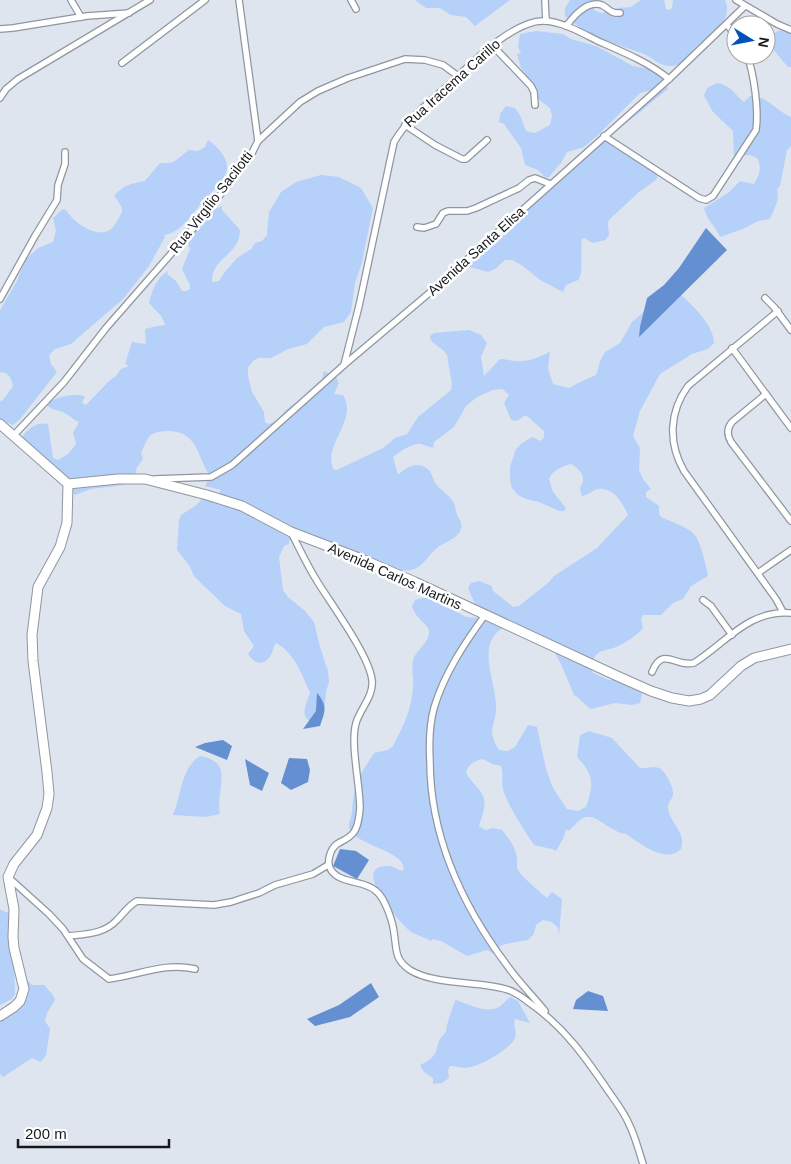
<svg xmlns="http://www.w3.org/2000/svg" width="791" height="1164" viewBox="0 0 791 1164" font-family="Arial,sans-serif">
  <rect width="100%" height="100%" fill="#dfe5ef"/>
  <!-- green -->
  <g fill="#b5d0f9">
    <polygon points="415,0 510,0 475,26 466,17 451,15 440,8 426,8"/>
    <path d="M570,0h24v10l4,2 5,1 13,-5 15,-1 10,-7h23l2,9 3,1 3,-2 1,-8h52c4,9 2,17 -4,25 -6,9 -18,15 -26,23 -4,4 -8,10 -13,14 -3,2 -6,4 -10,4 -11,1 -19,-8 -28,-12 -28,-10 -57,-18 -79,-38v-8z"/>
    <polygon points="785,30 791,32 791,67 788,67 771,47 767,38 778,31"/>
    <path d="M536,31l27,3 8,5 25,7 37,20 22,4 7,7 6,12c-18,14 -35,30 -54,43l41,-41 -3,-1 -12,3 -43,43 -13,11 -17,5 -6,11 -13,15 -3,-1 -7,-7 -13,-5 -4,-17 -17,-24 -5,-2 1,-8 6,-8 9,2 5,7 6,16 9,2 15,-8 2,-9 -2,-8 -13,-10 -5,-7 -1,-9 -10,-14 -4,-14 4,-1 -3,-6 2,-13z"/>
    <path d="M717,83c15,3 16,10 27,19l6,-6c17,-1 26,15 41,21v29l-4,4 -7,36 -3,3c3,12 -3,19 -7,30l-12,2 -15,8 -23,8c-4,-10 -14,-18 -16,-29l24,-15 12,-12 14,3c6,-10 8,-16 3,-26l-7,-3 -16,2 -1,-26 -20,-19 -9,-16 3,-8z"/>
    <path d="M606,139l19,6 26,22 7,8 -2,5 -17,12 -30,28 -1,4 1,11 -4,5 -12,3 -9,-5 -2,1c-2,9 2,35 -4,41 -3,2 -8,3 -12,5l-3,7 -23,-12 -17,-14 -11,-6h-7l-10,9 -7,3 -18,-5 -11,1 1,-3 12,-17 39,-23 27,-27 16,-11z"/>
    <path d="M208,140c9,6 23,20 18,32 -3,11 -14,19 -22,28 -7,8 -14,19 -23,27 -5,4 -11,7 -17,8l1,2 -16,29 -26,33 -52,45 -16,5 -6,6 2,9 6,8 -37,47 -7,6 -13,-5v-19l3,-1 10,-14c-2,-9 -4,-13 -13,-14v-62l16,-27 10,-24 12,-11 15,-6 3,-12 -3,-12 10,-9 3,1c10,16 40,35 51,11 2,-3 5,-8 5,-11 0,-5 -5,-10 -8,-14 11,-12 16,-12 31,-15l15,-18c16,2 17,-5 29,-13l9,1 7,-4z"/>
    <path d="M321,175l18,2 22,11 12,20 -11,54 -7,21 -4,29 -7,10 -20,5 -17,17 -19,5 -17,9h-12l-5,2 -6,7v9l4,16 12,20 1,10 3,2 7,-2 12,-13 24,-17 6,-9 5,-3 2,-9 12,6 3,6 -5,11 9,1c16,25 -22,52 -9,75h3l46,-22 12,-10 12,-4 11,-17 33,-27 1,-5 -5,-30 -3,-4 -13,-10 -1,-5 4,-3 35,-3 12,5 6,8 -6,14 3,19 16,-17c7,0 14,3 21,2 10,0 20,-5 29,-9l-2,16 5,16 16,4 9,-5 18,-8 5,-16 4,-7 15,-9 12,-21 25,-21 22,-8c13,12 35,32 35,50l-6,6 -16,5 -32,20 -20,37 -7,25 7,12 -1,22 4,9 8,10 -5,3v5l13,9v8l2,3c11,5 25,9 33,17 7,8 12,31 14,42l-17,10 -8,13 -10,4 -12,12h-18l-2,4 2,9c-6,8 -18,15 -27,19 -9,4 -19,2 -23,14 -2,5 -2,7 0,12l16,7 23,-1 10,15 -2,9 -8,2 -17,-2 -24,6c-7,-4 -11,-11 -17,-14l-13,-31 -9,-16 -45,-23c-33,17 -12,52 -11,80 1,20 -11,24 3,45l9,1 7,-4 13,-22 9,2 9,42 7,19 14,21 11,2 8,-4c8,-23 8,-32 -9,-50l3,-22 9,-4 23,7 28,30c8,1 16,-4 22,2 5,5 12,18 11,25 -1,5 -6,8 -5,14 2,14 19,24 13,40 -16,16 -42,-7 -57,-16l-2,1c-5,-3 -10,-5 -15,-8 -18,-13 -22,-13 -38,5l-3,-2 -2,8 -8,14 -4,-2 -18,-4c-9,-14 -27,-40 -31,-56 -2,-9 1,-14 -2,-23l-9,-2 -9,-5c-9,2 -14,4 -17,14 16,24 25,19 13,53l6,4 8,-2 9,2c6,8 12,14 14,24 2,5 0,12 2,16 2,5 24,24 29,28l5,-6 10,7 -3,37 -1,-8 -6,-6 -9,-2 -7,5 -2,9 -6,6 -23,4 -9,4 -2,6 -7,-4 -20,6 -26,-15 -8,-2 -2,2c-6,-4 -16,-6 -21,-10 -11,-9 -62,-67 -21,-65 4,0 9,4 14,5 7,-19 -49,-26 -54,-43 -1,-4 2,-10 3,-15 2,-30 6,-35 22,-60l14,-3 5,-4c10,-20 18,-34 20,-58 1,-8 -2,-19 0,-27 2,-11 17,-18 16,-30 0,-6 -15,-14 -17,-25l3,-6c21,-8 35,11 52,17 6,1 11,1 17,0l3,-4 -12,-9 -7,-16 3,-5 8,-2 13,5 1,5 20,16 6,-1 30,-24 5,-6 43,-28 31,-33c-5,-12 -15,-29 -31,-26 -5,2 -9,6 -15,7l-2,-8c7,-11 1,-18 -9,-24 -10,3 -17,5 -22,15l4,13 13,16 -2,3h-5l-20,-9 -13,-3 -8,-4 -6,-7 -2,-7v-14l6,-18 5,-5 11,-7 9,4 3,-4v-6l-17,-15h-3l-7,5 -6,-1 -7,-17 5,-8 -5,-5 -4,-1 -7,1 -16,7 -11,9 -12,21 -20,15 -1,6c-4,-1 -8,-3 -12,-4 -10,-1 -20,7 -28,13l5,18c8,-8 20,-15 31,-5 3,3 4,10 7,14 4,6 12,10 16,16 4,4 3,10 5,15 2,4 6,8 4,14 -3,10 -17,13 -24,19 -9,7 -13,19 -26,22 -10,3 -16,-6 -25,-3l-96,-31 -1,8 -5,2 -5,11 4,33 5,7 17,14 9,11 6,25 8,24 1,11 -3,10 -2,22 -10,9c-16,-5 -8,-18 -4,-30 -8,-18 -15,-40 -34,-50 -3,4 -3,8 -5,12 -7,11 -16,10 -23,-1l6,-8 -10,-15 -3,-17 -16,-8 -23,-22 -8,-8 -5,-11 -12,-15 2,-30 2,-5 14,-9 9,-9h12l5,-7 -16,-4 5,-10c-13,-19 -12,-45 -42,-45 -20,1 -19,5 -27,22l2,6 -6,8 -4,15 -9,3 -33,4 -16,6 -53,-58c7,-9 14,-15 26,-13l5,34 5,2 10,-6 8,-10 -3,-11 6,-11c-6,-2 -6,-4 -11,-7 -8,-6 -14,-3 -23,-11 12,-7 25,-11 40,-8l-3,7 4,2 23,-24 7,-5 5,-7 8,-3 -4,-2 7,-22 14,2 -1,-15 12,-3 8,-1 -3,-8 -13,-14c3,-14 8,-25 20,-33l-2,4 9,7 6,10h4l4,-2v-4l-8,-16 8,-20 -4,-10 24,-28 12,-5v4l18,20c0,26 -29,27 -28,52l7,-1 5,-8 13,-15 14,-9 4,-6 7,-2 5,-6 2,-23 12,-20 15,-10z"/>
    <path d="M200,756c36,6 15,34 20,58l-14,3 -33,-2c8,-19 8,-47 27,-59z"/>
    <polygon points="0,909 3,911 10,913 14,959 15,994 12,999 0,1005"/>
    <polygon points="27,980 32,985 44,985 53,995 55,1000 47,1013 45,1021 50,1029 46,1055 41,1062 32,1058 3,1077 0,1074 0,1015 24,994"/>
    <path d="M511,997l7,4 12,22 -15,-4c-2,6 2,13 0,19 -5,12 -36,29 -49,30 -5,0 -10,-2 -16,-2l-2,4 1,8 -7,5 -9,1v-6l-9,-6 -4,-7c25,-11 11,-20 26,-33 0,-8 6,-22 9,-31l1,-1c12,4 31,14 43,7 4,-2 7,-8 12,-10z"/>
  </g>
  <!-- water -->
  <g fill="#648fd1">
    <polygon points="706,228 727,250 639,337 640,327 647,298 664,285 679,268"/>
    <path d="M317,693c11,13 8,19 3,33l-17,3 13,-18z"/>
    <polygon points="223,740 232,746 227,760 195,747 205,743"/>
    <polygon points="289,758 307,759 310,770 308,782 291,790 281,783"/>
    <polygon points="245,759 269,773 262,791 250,785"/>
    <polygon points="340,849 356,851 369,860 357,879 333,866"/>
    <polygon points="371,983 379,997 350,1017 315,1026 307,1019 339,1005"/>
    <polygon points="588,991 603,996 608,1011 573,1009 576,1000"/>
  </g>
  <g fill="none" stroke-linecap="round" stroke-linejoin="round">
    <!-- street casing -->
    <g stroke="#90969f" stroke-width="8">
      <g id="street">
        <polyline points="71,0 81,17"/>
        <polyline points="239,0 258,141"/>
        <polyline points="351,0 356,9"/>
        <polyline points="545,0 546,21"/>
        <polyline points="736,0 777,24 791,30"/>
        <polyline points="727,25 736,35"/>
        <path d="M566,26c8,-10 21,-26 36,-21 7,4 9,9 18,8"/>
        <polyline points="0,29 13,28 87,16 129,13"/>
        <polyline points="493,46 531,86 534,92 535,105"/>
        <polyline points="122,63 205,0"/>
        <polyline points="0,98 6,89 18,79 150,0"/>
        <polyline points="405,125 435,145 462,159 466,159 487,140"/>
        <path d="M604,136l95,62 7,2 7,-4 43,-66c3,-20 -2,-56 -9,-75"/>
        <polyline points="417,227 424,228 436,224 443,213 448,211 467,211 476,208 519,188 529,180 535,178 550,184"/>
        <polyline points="765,298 774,307 791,330"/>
        <polyline points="0,299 35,236 57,200 58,185 65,164 65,152"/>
        <path d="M778,311l-90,75c-19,26 -20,57 -4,85l92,128 7,13"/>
        <polyline points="732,348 791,428"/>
        <path d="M344,365l15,-59 35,-164c14,-24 37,-41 58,-60 21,-20 63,-63 93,-61 18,1 37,12 53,20 25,11 50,21 71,38"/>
        <path d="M766,394l-34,28c-5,6 -5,13 -1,20l60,79"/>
        <polyline points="14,435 64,382 106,328 198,223 250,157 258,141 300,102 318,91 348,78 405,59 425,60 443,65 458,76"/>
        <polyline points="155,479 211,477 232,465 344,365 434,289 669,79 745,6"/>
        <path d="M291,532c8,16 16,33 26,49 14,23 52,74 55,99 2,16 -12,29 -16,43 -6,21 4,61 4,85 -1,8 -1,17 -6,24 -5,7 -11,8 -17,12 -7,5 -11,19 -6,26 9,14 33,10 45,21 9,7 17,31 18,42 3,17 0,26 16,37 24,15 68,11 95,19 10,2 18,9 26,15 33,23 55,54 78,88 7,10 15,20 20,32 6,12 10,27 14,40"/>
        <polyline points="758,573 791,550"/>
        <polyline points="703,600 711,606 732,635"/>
        <path d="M485,615c-21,29 -41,59 -51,93 -5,18 -5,35 -4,53 0,74 32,144 76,203 11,16 26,31 39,47"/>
        <path d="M652,672c11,-27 24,-4 42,-9 33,-21 54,-53 97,-50"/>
        <path d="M8,877l41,37 14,15 20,30 26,20c31,-4 55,-17 86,-10"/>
        <path d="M69,936c18,-2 35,-2 48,-16 7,-7 11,-14 20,-19l77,4 17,-3 28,-9 16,-8 38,-11 15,-9"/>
      </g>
    </g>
    <!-- secondary casing -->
    <g stroke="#90969f" stroke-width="11">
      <g id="secondary">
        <polyline points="0,424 68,484 118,479 145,479 207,495 242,506 291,532 364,560 415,582 615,675 651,691 672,698 689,701 701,699 710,695 741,666 754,658 791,649"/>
        <polyline points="0,1016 14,1007 20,1001 24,989 14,948 13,937 14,909 8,877 14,864 37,835 47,808 49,794 47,772 33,661 32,635 38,587 60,547 67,523 68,484"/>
      </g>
    </g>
    <!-- street -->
    <use href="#street" stroke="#fff" stroke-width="5.5"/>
    <!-- secondary -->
    <use href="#secondary" stroke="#fff" stroke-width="9"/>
  </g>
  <g text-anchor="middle" stroke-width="5" stroke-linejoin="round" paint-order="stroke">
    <!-- street labels -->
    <g font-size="14" fill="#16191c" stroke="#fff">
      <text transform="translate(452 83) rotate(-42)" y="5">Rua Iracema Carillo</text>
      <text transform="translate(211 202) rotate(-52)" y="5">Rua Virgílio Sacilotti</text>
      <text transform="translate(476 251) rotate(-42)" y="5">Avenida Santa Elisa</text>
      <text transform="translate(395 576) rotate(24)" y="5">Avenida Carlos Martins</text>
    </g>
  </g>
  <!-- north arrow -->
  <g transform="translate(751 40) rotate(100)"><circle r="24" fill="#ffffff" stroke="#a2a3a4"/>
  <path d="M0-4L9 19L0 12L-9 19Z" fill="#0051bb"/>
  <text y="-8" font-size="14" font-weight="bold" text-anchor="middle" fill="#16191c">N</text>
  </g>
  <!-- scale -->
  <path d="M18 1139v8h151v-8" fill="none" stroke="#16191c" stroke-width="2.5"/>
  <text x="25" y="1139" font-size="15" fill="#16191c" stroke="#ffffff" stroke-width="4" paint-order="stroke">200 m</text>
</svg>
